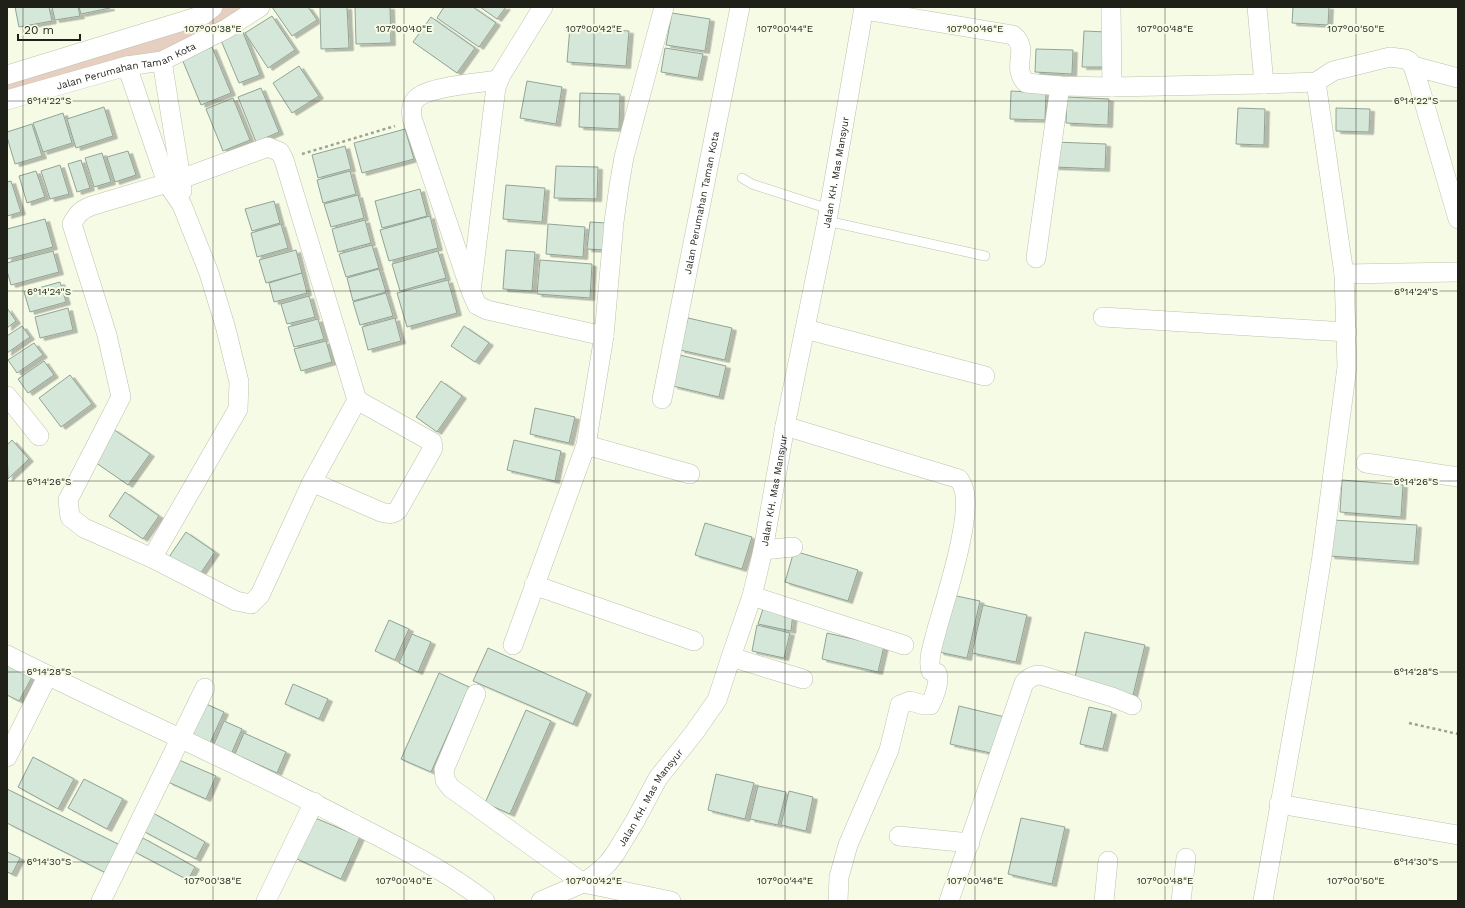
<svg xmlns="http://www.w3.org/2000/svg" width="1465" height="908" viewBox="0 0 1465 908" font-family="'Work Sans',sans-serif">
  <defs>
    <filter id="shadow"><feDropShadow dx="4.5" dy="2.5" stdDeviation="0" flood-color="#0004"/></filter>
  </defs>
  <rect width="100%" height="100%" fill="#f6fbe6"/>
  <!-- green -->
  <polygon fill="#e6cfc1" points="213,7 260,7 162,61 7,100 7,75"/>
  <!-- building -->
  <g fill="#d4e7d8" stroke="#91a395" filter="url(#shadow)">
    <polygon points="15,7 49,7 52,21 19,27"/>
    <polygon points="52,7 78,7 80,16 55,20"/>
    <polygon points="79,7 110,7 110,8 81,14"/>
    <polygon points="272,7 308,7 317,20 292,36"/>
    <polygon points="320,7 347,7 349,48 321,49"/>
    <polygon points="355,7 390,7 391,43 356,44"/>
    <polygon points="444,7 473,7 496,23 479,47 437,18"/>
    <polygon points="480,7 506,7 497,19"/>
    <polygon points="1293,7 1329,7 1328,25 1292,23"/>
    <polygon points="672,13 710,19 705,51 666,45"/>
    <polygon points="272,16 295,50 268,68 245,33"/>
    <polygon points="431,17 475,48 457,73 413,42"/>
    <polygon points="570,27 629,31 626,66 567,62"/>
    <polygon points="242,30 260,75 239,83 220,38"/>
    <polygon points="1084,31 1107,32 1105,67 1082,67"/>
    <polygon points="212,47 231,93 201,105 182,59"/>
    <polygon points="665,48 703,54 698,78 661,72"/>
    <polygon points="1036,49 1073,50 1072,74 1035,72"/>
    <polygon points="299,66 319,96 292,113 273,83"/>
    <polygon points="527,81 562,87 556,124 520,118"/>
    <polygon points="261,88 279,132 256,142 238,97"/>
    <polygon points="1011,91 1046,93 1045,120 1010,119"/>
    <polygon points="580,93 620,94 619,129 579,127"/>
    <polygon points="1067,97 1109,99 1108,125 1066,123"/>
    <polygon points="233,98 250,140 223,151 206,109"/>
    <polygon points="104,107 113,136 76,148 67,119"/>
    <polygon points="1238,108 1265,109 1264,145 1236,144"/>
    <polygon points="1336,108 1370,109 1369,132 1336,131"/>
    <polygon points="63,113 72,143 43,152 33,123"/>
    <polygon points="32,124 42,156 15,164 7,137 7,132"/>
    <polygon points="405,129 414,159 362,173 354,143"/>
    <polygon points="1055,142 1106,144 1105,169 1054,167"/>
    <polygon points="345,146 351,169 318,178 312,155"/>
    <polygon points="128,151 136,175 115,182 107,157"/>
    <polygon points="102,153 111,182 94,187 85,158"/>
    <polygon points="81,160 90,188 77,192 68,164"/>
    <polygon points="60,165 69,194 50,199 41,171"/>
    <polygon points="556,166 598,167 597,199 554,198"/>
    <polygon points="36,171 45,197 27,203 19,176"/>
    <polygon points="350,171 356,194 323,203 317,180"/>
    <polygon points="11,181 21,212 7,216 7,182"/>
    <polygon points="506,185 545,188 542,222 503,219"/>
    <polygon points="420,189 427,216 382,228 375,201"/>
    <polygon points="358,195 364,218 331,227 324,204"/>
    <polygon points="274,201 280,223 252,231 245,209"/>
    <polygon points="430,216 438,248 389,261 380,230"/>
    <polygon points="45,219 53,247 7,259 7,229"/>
    <polygon points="365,220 371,243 338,252 332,229"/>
    <polygon points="590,222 607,223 605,250 587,249"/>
    <polygon points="281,224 288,248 257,257 251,233"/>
    <polygon points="548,224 585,227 583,257 546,254"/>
    <polygon points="372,245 379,268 346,277 339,254"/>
    <polygon points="296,250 302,273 266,283 259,260"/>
    <polygon points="506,250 535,252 532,291 503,289"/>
    <polygon points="53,251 59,272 11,285 7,271 7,263"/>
    <polygon points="438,251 446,278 400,291 392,264"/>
    <polygon points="540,260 592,264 590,298 537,294"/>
    <polygon points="379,269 386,292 353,301 347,278"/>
    <polygon points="302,273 307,293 274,302 269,283"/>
    <polygon points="448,280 457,313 407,327 397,293"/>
    <polygon points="60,282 66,302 30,312 24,292"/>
    <polygon points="386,293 393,316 360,325 353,302"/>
    <polygon points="309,296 315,317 287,324 281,304"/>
    <polygon points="7,308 16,321 7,328"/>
    <polygon points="68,308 73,330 40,338 35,317"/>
    <polygon points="395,318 401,341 368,350 362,327"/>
    <polygon points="688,318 732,328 725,360 680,350"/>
    <polygon points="318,319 324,339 294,347 288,327"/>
    <polygon points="22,326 30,337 7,353 7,336"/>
    <polygon points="464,326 489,343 475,362 451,346"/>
    <polygon points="326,341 332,362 301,371 294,349"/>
    <polygon points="34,343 43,355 17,373 8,360"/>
    <polygon points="680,355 726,366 719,397 673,386"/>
    <polygon points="44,361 54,375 28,393 18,379"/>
    <polygon points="70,375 92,404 61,427 39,398"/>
    <polygon points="441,381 462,396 437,432 416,417"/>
    <polygon points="535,408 575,417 569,443 530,434"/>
    <polygon points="113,429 150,454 128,485 92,460"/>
    <polygon points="12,440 29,459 8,479 7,445"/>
    <polygon points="514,440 561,451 555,481 507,470"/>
    <polygon points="1342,480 1403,485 1401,517 1340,512"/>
    <polygon points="125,492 159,516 143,539 109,516"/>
    <polygon points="1333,520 1417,525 1414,562 1330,556"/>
    <polygon points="705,523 752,537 742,569 695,555"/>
    <polygon points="186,532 215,552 198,577 169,557"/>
    <polygon points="794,551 858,570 848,601 785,582"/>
    <polygon points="952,595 980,601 967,658 939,652"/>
    <polygon points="983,605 1027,615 1016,662 972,653"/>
    <polygon points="764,606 793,613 791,631 758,624"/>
    <polygon points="389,620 409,629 395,660 375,651"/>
    <polygon points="757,625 790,633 784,658 752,651"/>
    <polygon points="1085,632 1145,645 1133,695 1074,682"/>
    <polygon points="827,633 884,646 878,672 822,659"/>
    <polygon points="412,634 431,642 418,672 399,663"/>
    <polygon points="488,648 587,692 573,724 473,681"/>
    <polygon points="7,664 32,677 19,701 7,695"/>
    <polygon points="439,673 469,687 431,772 401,759"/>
    <polygon points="293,684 328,699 319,719 285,704"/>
    <polygon points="204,703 224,712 209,745 189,736"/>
    <polygon points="959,706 1009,718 1000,755 950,744"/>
    <polygon points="1089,707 1112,712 1103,749 1080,744"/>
    <polygon points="526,710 551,721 510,814 485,803"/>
    <polygon points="224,721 242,729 229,759 211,751"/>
    <polygon points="244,733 286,752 277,773 235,754"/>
    <polygon points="33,757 74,779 58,809 18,787"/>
    <polygon points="179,760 216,776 206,799 168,782"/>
    <polygon points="716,774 754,783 745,819 708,810"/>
    <polygon points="84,779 123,799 107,829 68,808"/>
    <polygon points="758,786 786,792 778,825 750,819"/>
    <polygon points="7,789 124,847 110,875 7,823"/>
    <polygon points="789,791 813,797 806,831 781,825"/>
    <polygon points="153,813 205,842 196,859 143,831"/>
    <polygon points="313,817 360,837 341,879 295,858"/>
    <polygon points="1021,818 1065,827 1052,884 1008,874"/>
    <polygon points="143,838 195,867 188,880 135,852"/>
    <polygon points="7,852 20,858 12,874 7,872"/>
  </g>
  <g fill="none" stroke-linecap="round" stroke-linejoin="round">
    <!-- lane casing -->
    <g stroke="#bdc2ae" stroke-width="10">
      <g id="lane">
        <polyline points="742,178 752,184 829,209"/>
        <polyline points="827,221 985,256"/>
      </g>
    </g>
    <!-- street casing -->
    <g stroke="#bdc2ae" stroke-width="20">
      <g id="street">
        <polyline points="543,7 501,75 496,87 471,291 477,305 487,310 604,336"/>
        <polyline points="1111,7 1112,87"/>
        <polyline points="1257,7 1264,84"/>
        <path d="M864,10l149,25c18,15 -3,30 13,48l34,3 52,1 152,-3 52,-2 17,-11 57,-14 15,2 4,2 4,5 6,19 39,134"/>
        <polyline points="162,61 181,179 182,191"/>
        <polyline points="127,66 167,183 182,205 209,273 226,329 239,382 238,409 152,558"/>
        <polyline points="1413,66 1458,78"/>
        <polyline points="7,75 203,15 213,7"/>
        <path id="s1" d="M7,100l120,-34 35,-5 64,-32 34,-22"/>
        <polyline points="1036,258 1060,86"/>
        <polyline points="1344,274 1458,272"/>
        <path d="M469,286l-57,-168c-1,-8 -1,-14 5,-20 13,-12 63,-15 82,-18"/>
        <polyline points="1103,317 1347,332"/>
        <polyline points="805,329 985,376"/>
        <polyline points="7,396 39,436"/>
        <path id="s2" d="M662,399l78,-392"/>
        <path d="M785,426l174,53c1,2 3,5 4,8 11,26 -18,113 -26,142 -3,13 -10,30 -6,42l6,2c3,9 -3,24 -7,32h-6l-14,-4 -10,4 -11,45 -41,95 -9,32 -1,24"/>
        <polyline points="586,445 690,474"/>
        <polyline points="1366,463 1458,477"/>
        <path d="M312,482l69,30c8,2 11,3 17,-2l35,-62 -1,-6 -75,-42 -73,-240 -4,-8 -12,-5 -87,32 -90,27c-10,4 -14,8 -19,18l35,111 14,62 -53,103 2,17 14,11 68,30 84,43 15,3 9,-9 52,-113 45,-82"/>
        <polyline points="763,550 793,547"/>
        <polyline points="534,585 694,641"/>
        <polyline points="752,596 904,645"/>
        <polyline points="513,645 586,445 604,336 614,222 619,186 624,157 664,7"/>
        <path d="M7,655c114,58 232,108 345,168 43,22 95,48 133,78"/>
        <polyline points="731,657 803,679"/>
        <polyline points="476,694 444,770 445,780 451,788 583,883 671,901"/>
        <polyline points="7,757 48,675"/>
        <polyline points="1279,804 1458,835"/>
        <polyline points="899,836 970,843"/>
        <polyline points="101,901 205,688"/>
        <polyline points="266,901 314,802"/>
        <path id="s3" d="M541,901l42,-18 13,-9 12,-11 7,-9 20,-33 23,-43 36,-45 23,-33 14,-43 21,-61 11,-46 22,-124 42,-205 37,-214"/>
        <path d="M949,901l75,-218c5,-5 9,-8 16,-8l72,22 20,8"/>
        <polyline points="1104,901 1108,861"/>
        <polyline points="1181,901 1186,858"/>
        <polyline points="1263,901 1304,669 1322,556 1347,367 1344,274 1316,82"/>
      </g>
    </g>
    <!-- path -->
    <g stroke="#9ea292" stroke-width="2.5" stroke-dasharray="3 3" stroke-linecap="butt">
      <polyline points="302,154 395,126"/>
      <polyline points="1409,723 1458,734"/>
    </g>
    <!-- lane -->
    <use href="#lane" stroke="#fff" stroke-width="9"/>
    <!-- street -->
    <use href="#street" stroke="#fff" stroke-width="19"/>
  </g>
  <!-- ticks -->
  <path fill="none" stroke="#1f2119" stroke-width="1" stroke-opacity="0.45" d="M23,7v894M213,7v894M404,7v894M594,7v894M785,7v894M975,7v894M1165,7v894M1356,7v894M7,101h1451M7,291h1451M7,481h1451M7,672h1451M7,862h1451"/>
  <g text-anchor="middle" stroke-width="4" stroke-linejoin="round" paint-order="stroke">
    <!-- street labels -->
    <g font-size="10" fill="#1f2119" stroke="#f6fbe6">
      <text dy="4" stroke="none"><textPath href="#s1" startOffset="124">Jalan Perumahan Taman Kota</textPath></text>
      <text dy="4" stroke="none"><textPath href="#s3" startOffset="816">Jalan KH. Mas Mansyur</textPath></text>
      <text dy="4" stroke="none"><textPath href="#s2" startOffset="200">Jalan Perumahan Taman Kota</textPath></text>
      <text dy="4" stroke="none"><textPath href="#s3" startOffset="492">Jalan KH. Mas Mansyur</textPath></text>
      <text dy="4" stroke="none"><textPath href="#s3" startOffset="156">Jalan KH. Mas Mansyur</textPath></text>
    </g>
  </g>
  <g font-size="10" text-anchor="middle" fill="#1f2119" stroke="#f6fbe6" stroke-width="4" stroke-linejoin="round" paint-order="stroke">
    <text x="213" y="32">107°00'38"E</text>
    <text x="404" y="32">107°00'40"E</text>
    <text x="594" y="32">107°00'42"E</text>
    <text x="785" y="32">107°00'44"E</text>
    <text x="975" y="32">107°00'46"E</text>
    <text x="1165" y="32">107°00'48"E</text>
    <text x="1356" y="32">107°00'50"E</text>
    <text x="49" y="104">6°14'22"S</text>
    <text x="1416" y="104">6°14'22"S</text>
    <text x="49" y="295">6°14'24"S</text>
    <text x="1416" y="295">6°14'24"S</text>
    <text x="49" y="485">6°14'26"S</text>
    <text x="1416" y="485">6°14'26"S</text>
    <text x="49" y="675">6°14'28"S</text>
    <text x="1416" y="675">6°14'28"S</text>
    <text x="49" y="865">6°14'30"S</text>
    <text x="1416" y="865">6°14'30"S</text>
    <text x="213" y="884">107°00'38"E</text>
    <text x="404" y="884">107°00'40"E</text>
    <text x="594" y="884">107°00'42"E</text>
    <text x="785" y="884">107°00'44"E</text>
    <text x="975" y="884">107°00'46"E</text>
    <text x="1165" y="884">107°00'48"E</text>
    <text x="1356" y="884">107°00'50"E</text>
  </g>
  <!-- border -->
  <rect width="1465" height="908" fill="none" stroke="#1f2119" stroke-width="16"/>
  <!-- scale -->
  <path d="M18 34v6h62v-6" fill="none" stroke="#1f2119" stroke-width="2"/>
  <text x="24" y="34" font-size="12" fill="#1f2119" stroke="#f6fbe6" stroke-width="3" paint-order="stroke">20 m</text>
</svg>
